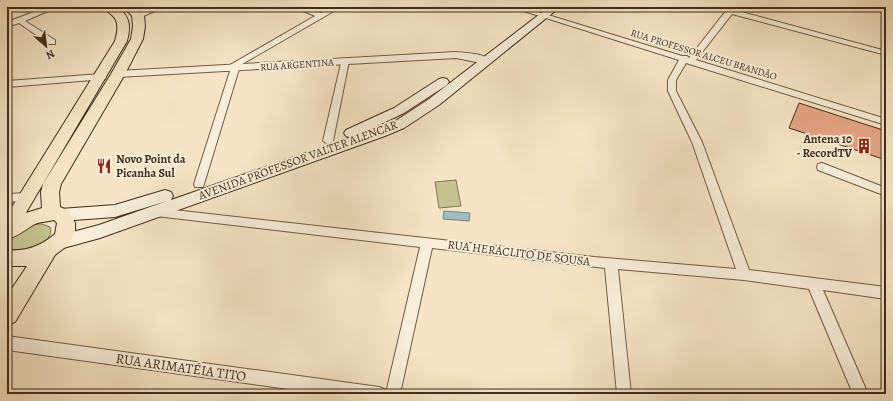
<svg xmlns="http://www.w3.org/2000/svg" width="893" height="401" viewBox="0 0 893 401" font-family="Alegreya,serif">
  <rect width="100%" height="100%" fill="#f5e5c6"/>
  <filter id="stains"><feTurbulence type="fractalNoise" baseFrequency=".005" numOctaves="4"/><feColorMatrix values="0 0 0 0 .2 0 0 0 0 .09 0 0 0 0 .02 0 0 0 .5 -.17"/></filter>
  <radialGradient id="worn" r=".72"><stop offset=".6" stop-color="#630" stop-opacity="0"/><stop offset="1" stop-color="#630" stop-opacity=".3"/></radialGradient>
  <!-- green -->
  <g fill="#c4c290" stroke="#827854">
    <polygon points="456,180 461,206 439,208 435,182"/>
    <path d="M36,224h6l8,3c4,11 -11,22 -21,24 -5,0 -11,0 -16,0 -10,-13 13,-24 23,-27z"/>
  </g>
  <!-- water -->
  <polygon fill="#a2bcc0" stroke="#7b837d" points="444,211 470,213 469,221 443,219"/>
  <!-- building -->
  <polygon fill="#e5a586" stroke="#412e19" points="799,103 886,131 886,160 789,128"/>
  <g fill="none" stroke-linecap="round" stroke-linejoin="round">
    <!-- minor casing -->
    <g stroke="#6e5c44" stroke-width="2">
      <g id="minor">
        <polygon points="47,7 57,7 25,21 55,40 55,44 49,44 19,23 7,27 7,22"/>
        <polygon points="153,7 164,7 141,17 138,17 134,15"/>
        <polygon points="294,7 304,7 321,13 332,7 341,7 237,67 239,69 204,184 203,187 195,187 194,184 230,71 227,71 223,69 315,16"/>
        <polygon points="511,7 522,7 682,56 687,56 689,58 729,7 737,7 734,10 886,51 886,55 732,14 696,60 886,119 886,125 686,63 676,80 676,91 702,142 749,270 886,287 886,299 823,290 868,394 853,394 809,289 744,280 618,269 631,394 617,394 605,268 432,248 400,394 325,394 7,350 7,336 379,387 384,389 386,393 420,247 156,216 152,215 150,212 152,209 156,208 594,257 736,269 692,142 668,91 668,80 679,60"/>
        <polygon points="342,59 348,59 349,61 333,141 328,144 323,141"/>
        <polygon points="822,163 886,188 886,196 818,170 817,167 818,164"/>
        <polygon points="27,193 31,194 32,197 31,200 7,202 7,194"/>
      </g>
    </g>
    <!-- tertiary casing -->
    <g stroke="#6e5c44" stroke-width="2">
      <g id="tertiary">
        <path d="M456,52c10,1 28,1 35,9l-5,3 -30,-6 -338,19 -5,-3 5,-3z"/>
        <polygon points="101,74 106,77 105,79 7,87 7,81"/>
      </g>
    </g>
    <!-- secondary casing -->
    <g stroke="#412e19" stroke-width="2">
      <g id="secondary">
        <polygon points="549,7 560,7 439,105 404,128 385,136 100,238 56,250 50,248 47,243 50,238 99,225 167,201 115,217 60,221 54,219 52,215 54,211 60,209 115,205 165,190 171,192 173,196 171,200 394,122 429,99"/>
        <polygon points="443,78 447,79 449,82 447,85 404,113 356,136 351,138 346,136 344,133 346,130 394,108 439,79"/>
      </g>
    </g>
    <!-- primary casing -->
    <g stroke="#412e19" stroke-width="2">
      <path id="primary" d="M103,7h14c13,9 14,19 10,34l-100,170 -1,2 16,-5 -1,-16 2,-8 68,-110 20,-35 2,-13 -1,-10 -8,-9h13l7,8 1,11 -2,13 -18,35 -64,110 -2,8 1,15 9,4 6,12v9l-7,13 -13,10 -40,67 -8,3v-29l20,-30h-20v-16c19,2 34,-4 48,-16l2,-11 -3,-3c-7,2 -12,1 -19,4 -9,5 -18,13 -28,15v-24l108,-174c2,-8 5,-18 -2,-25 -3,-3 -7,-5 -10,-9z"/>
    </g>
    <!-- minor -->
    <use href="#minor" fill="#f8eeda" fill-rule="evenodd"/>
    <!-- tertiary -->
    <use href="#tertiary" fill="#f8eeda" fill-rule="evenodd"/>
    <!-- secondary -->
    <use href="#secondary" fill="#f8eeda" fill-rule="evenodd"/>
    <!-- primary -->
    <use href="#primary" fill="#f5e5c6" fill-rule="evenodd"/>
  </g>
  <!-- icons -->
  <defs>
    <g id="building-bare" transform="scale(1.2)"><path d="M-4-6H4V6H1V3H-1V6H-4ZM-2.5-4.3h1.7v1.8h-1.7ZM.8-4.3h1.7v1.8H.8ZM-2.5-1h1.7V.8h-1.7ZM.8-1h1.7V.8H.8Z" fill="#8f2418" stroke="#f8eeda" stroke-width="2.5" paint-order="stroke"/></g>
    <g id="restaurant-bare" transform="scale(1.2)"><path d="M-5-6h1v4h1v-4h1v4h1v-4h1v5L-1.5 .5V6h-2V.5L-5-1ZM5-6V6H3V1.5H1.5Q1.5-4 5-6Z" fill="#8f2418" stroke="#f8eeda" stroke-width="2.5" paint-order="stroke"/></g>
  </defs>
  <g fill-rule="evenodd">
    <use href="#building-bare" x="864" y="146"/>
    <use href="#restaurant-bare" x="104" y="166"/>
  </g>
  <g text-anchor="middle" stroke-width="4" stroke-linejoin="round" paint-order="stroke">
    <!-- far-street labels -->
    <g font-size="10" fill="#412e19" stroke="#f8eeda">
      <text transform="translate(704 54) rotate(17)" y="4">RUA PROFESSOR ALCEU BRANDÃO</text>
      <text transform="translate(297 64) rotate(-4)" y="4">RUA ARGENTINA</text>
    </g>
    <!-- poi labels -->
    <g font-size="12" font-weight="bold" fill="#412e19" stroke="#f8eeda" text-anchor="end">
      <text x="852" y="143">Antena 10<tspan x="852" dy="14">- RecordTV</tspan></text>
      <text x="116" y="163" text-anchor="start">Novo Point da<tspan x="116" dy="14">Picanha Sul</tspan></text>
    </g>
    <!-- street labels -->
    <g font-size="12" fill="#412e19" stroke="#f8eeda">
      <text transform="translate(298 160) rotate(-20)" y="4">AVENIDA PROFESSOR VALTER ALENCAR</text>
      <text transform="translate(519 253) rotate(7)" y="4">RUA HERÁCLITO DE SOUSA</text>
    </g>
    <!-- near-street labels -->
    <g font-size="14" fill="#412e19" stroke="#f8eeda">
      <text transform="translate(181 367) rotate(8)" y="5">RUA ARIMATÉIA TITO</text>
    </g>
  </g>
  <!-- margin -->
  <rect width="893" height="401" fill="none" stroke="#f5e5c6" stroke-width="24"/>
  <rect x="8" y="8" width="877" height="385" fill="none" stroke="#412e19" stroke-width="2"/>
  <rect x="12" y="12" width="869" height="377" fill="none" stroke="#412e19"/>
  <!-- north arrow -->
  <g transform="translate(46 46) rotate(152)" stroke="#f8eeda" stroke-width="3" paint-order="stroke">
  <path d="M0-3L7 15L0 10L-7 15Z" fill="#412e19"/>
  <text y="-6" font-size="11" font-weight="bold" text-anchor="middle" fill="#412e19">N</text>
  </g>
  <rect width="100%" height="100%" filter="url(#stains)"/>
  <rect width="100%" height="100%" fill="url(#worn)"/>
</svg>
